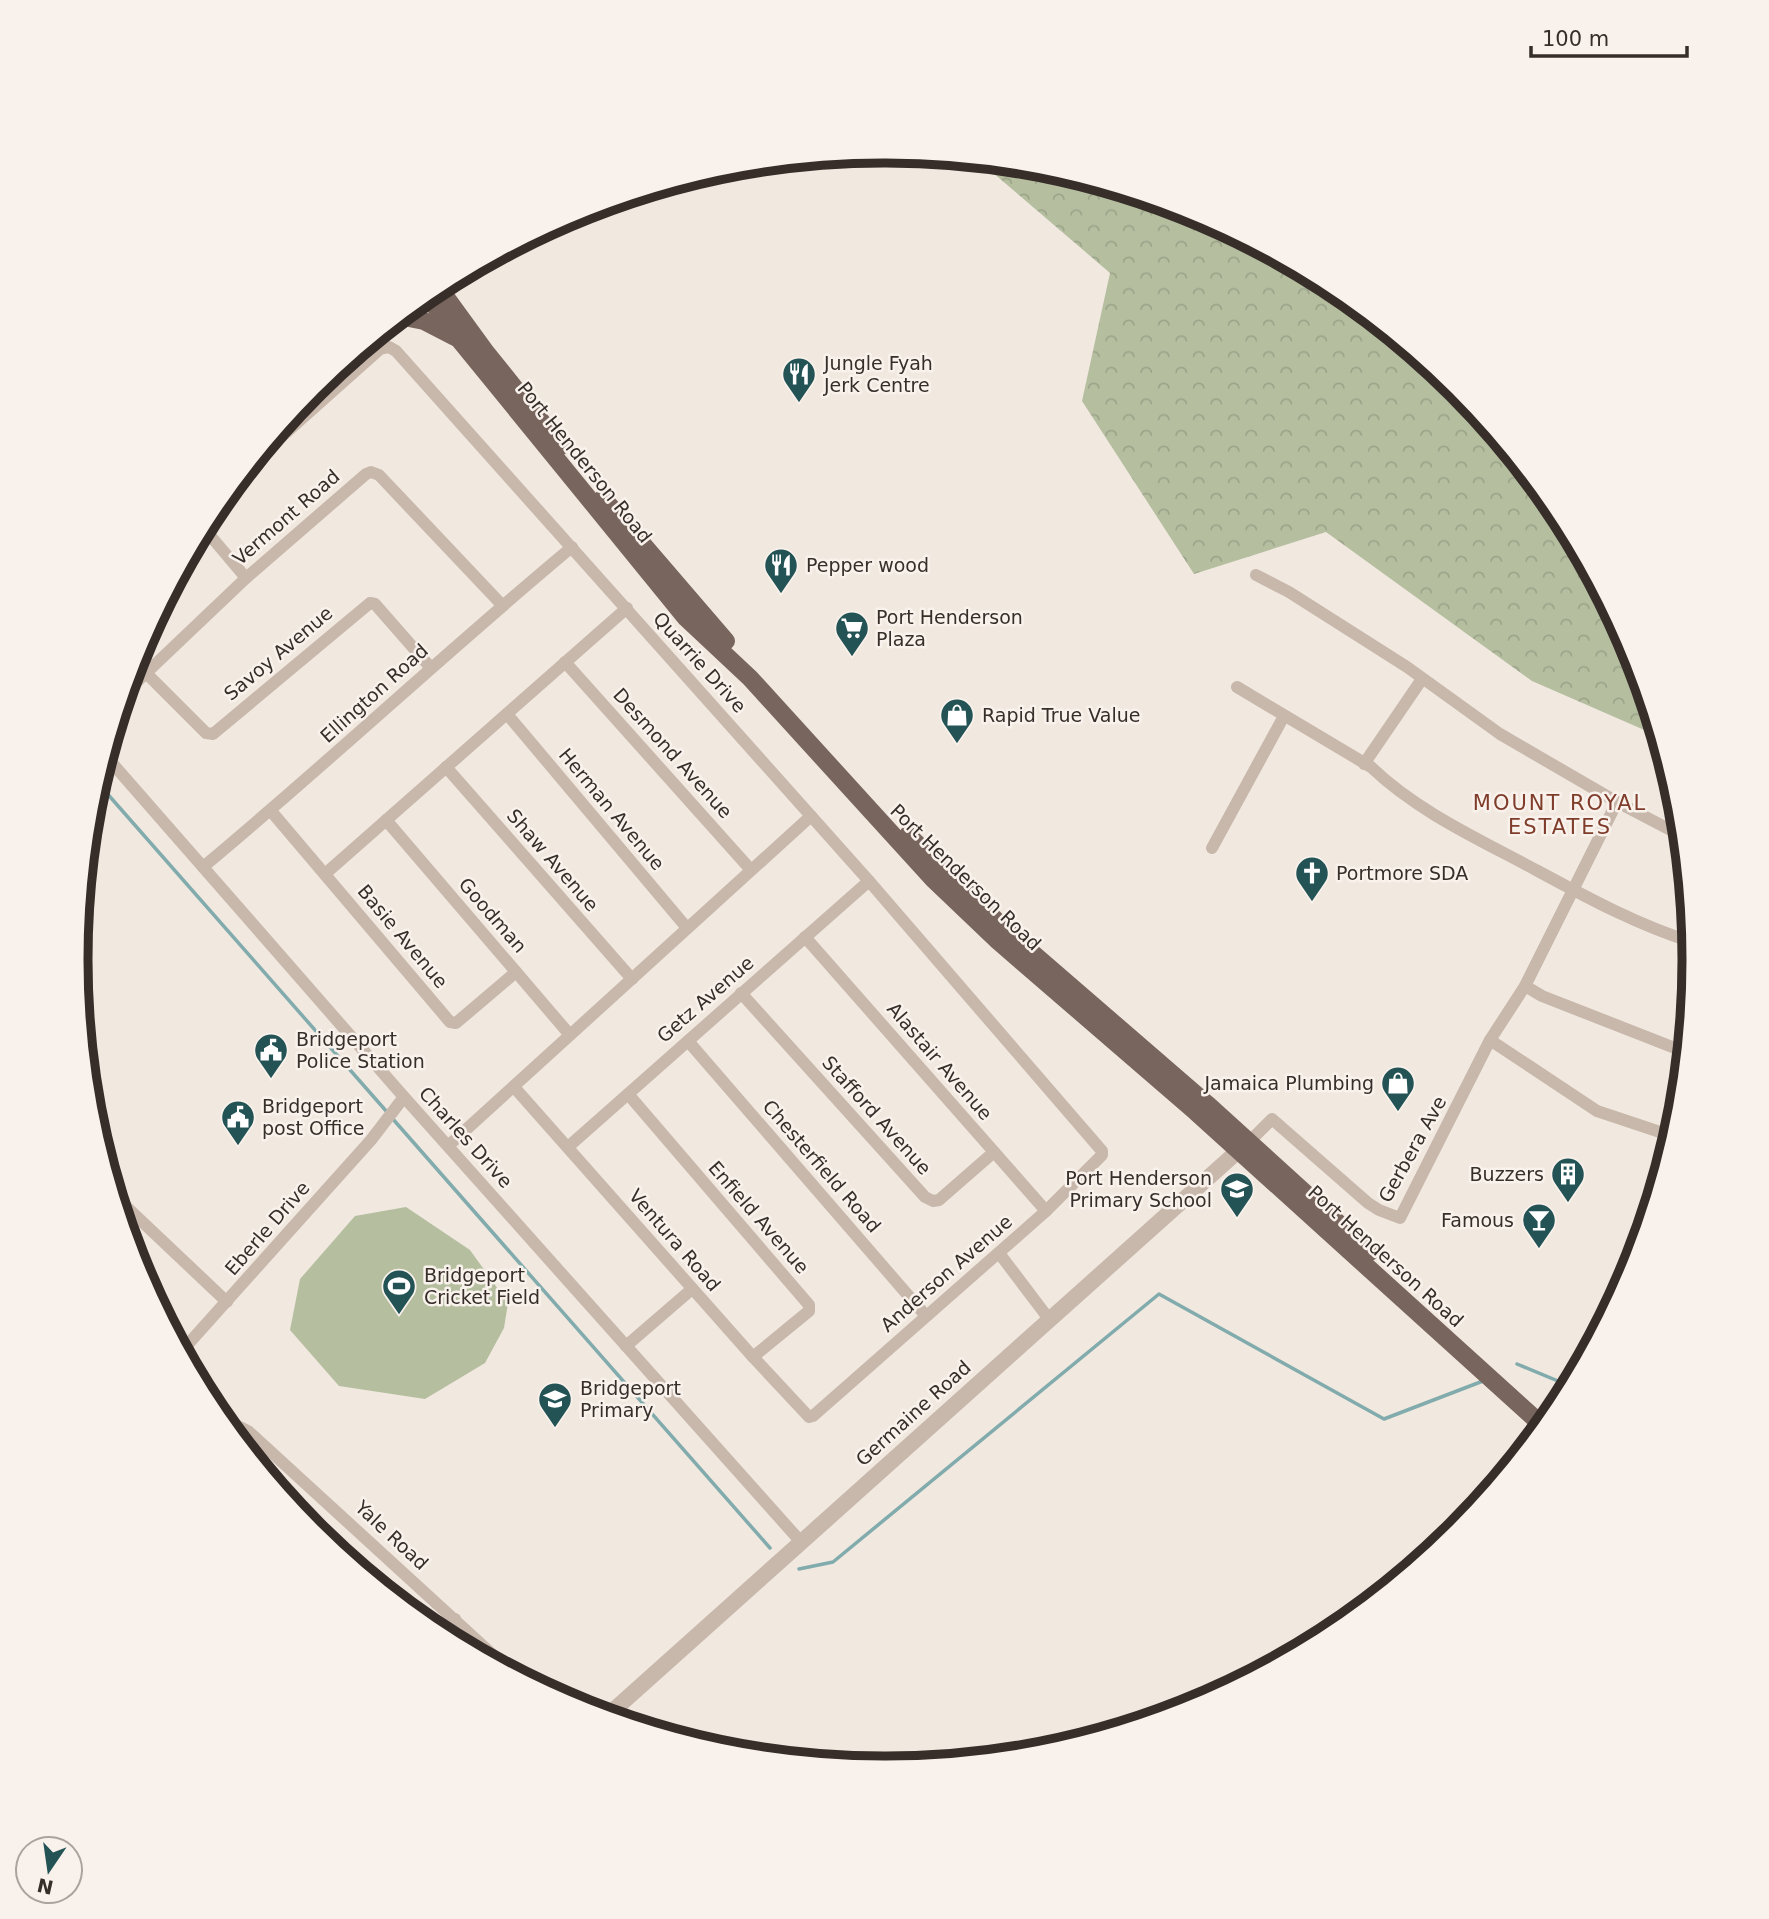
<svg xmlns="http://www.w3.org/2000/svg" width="1769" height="1919" viewBox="0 0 1769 1919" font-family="'DejaVu Sans',sans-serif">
  <defs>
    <pattern id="forest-crowns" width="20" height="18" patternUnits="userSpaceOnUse" patternTransform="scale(1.75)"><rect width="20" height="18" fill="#b5bfa0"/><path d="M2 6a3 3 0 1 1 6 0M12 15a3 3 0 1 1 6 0" fill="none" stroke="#9ca48a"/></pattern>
  </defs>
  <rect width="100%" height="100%" fill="#f1e8df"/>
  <!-- forest -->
  <polygon fill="url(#forest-crowns)" points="977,159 1043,166 1195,212 1334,287 1457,388 1558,510 1632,650 1658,736 1532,681 1326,532 1194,574 1082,401 1110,273"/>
  <!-- pitch -->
  <polygon fill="#b5bfa0" points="406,1207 470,1250 508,1303 504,1328 485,1363 425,1399 339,1386 290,1330 300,1279 355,1216"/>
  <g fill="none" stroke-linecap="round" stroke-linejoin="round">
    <!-- stream -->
    <g stroke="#81abac" stroke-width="3.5">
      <polyline points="97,782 387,1112"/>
      <polyline points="392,1118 770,1548"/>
      <polyline points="1517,1364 1570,1386"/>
      <polyline points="799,1569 833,1562 1159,1294 1384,1419 1483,1381"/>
    </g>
    <!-- minor -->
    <g stroke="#c8b8ac" stroke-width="12">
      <polyline points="244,470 380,349 389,347 396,351 869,881 1102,1151 1102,1155 1046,1211 813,1416 809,1417 753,1357 514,1087"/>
      <polyline points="203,527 246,578"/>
      <polyline points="1256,575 1289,592 1407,667 1500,734 1617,802 1682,836"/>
      <polyline points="565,662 751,870"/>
      <polyline points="146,673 206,733 213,734 370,603 375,604 431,668"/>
      <path d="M1237,687l134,80c44,42 99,68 152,96 56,30 109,60 169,79"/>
      <polyline points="123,695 246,578 366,474 371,472 379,475 502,605"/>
      <polyline points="507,714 687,928"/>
      <polyline points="105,755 404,1097 801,1542"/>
      <polyline points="1364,764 1422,679"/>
      <polyline points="446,767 632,979"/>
      <polyline points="271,811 450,1022 456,1023 516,972"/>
      <polyline points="386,820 570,1035"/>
      <polyline points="1212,848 1284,716"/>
      <path d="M203,867c125,-104 244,-216 369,-320"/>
      <polyline points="325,874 627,608"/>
      <polyline points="805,937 1046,1211"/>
      <polyline points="1525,986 1542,996 1685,1052"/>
      <polyline points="741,993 925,1197 933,1201 939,1200 994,1152"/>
      <polyline points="1490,1040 1597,1111 1672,1136"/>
      <polyline points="688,1041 926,1316"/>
      <polyline points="628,1094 809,1305 809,1311 753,1357"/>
      <polyline points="1249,1142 1272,1119 1368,1203 1379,1210 1400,1218 1490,1040 1525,986 1617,802"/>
      <polyline points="448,1146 811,816"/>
      <polyline points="568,1147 869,881"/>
      <polyline points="115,1196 227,1302"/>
      <polyline points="999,1253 1049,1319"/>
      <polyline points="626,1346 692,1289"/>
      <polyline points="181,1352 371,1140 404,1097"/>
      <polyline points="228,1428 238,1426 248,1431 516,1676"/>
      <polyline points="440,1635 455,1619"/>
    </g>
    <!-- tertiary -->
    <polyline stroke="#c8b8ac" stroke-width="16" points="606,1717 1247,1143"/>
    <!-- primary -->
    <g stroke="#78655d" stroke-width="18">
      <polyline points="437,285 485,351 561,446"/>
      <polyline points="426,294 458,338 686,618 750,678 933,879 998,941 1196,1112 1543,1426"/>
      <polyline points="399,316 424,321 455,337"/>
      <polyline points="603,498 726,641"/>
      <polyline points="908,835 1008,932 1207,1104 1370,1252"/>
    </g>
  </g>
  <!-- icons -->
  <defs>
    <g id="restaurant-pin" transform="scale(1.75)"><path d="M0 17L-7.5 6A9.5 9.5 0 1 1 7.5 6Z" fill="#235355" stroke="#f9f2ec"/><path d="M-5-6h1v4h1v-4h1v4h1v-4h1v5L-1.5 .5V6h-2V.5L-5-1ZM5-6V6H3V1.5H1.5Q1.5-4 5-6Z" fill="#fff"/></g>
    <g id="supermarket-pin" transform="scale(1.75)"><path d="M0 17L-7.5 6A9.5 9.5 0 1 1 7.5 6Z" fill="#235355" stroke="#f9f2ec"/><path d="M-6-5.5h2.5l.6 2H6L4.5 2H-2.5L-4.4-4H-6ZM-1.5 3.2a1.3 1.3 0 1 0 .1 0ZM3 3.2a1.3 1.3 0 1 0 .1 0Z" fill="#fff"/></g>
    <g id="shop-pin" transform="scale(1.75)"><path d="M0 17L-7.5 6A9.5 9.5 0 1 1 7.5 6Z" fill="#235355" stroke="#f9f2ec"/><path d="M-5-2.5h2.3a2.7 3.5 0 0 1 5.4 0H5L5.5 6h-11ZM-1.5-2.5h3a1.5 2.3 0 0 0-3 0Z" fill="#fff"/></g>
    <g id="church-pin" transform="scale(1.75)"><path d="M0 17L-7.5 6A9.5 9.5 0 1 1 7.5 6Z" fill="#235355" stroke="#f9f2ec"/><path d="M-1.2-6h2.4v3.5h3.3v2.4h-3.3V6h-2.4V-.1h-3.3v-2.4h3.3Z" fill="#fff"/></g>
    <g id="civic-pin" transform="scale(1.75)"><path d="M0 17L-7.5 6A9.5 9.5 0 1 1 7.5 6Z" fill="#235355" stroke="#f9f2ec"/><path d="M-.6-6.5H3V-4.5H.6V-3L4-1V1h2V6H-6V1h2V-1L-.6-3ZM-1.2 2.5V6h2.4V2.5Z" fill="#fff"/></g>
    <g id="building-pin" transform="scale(1.75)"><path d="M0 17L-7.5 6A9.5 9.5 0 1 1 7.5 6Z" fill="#235355" stroke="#f9f2ec"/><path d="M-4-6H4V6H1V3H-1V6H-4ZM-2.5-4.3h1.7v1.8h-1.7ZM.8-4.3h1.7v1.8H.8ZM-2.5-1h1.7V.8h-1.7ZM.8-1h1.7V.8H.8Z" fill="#fff"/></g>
    <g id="school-pin" transform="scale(1.75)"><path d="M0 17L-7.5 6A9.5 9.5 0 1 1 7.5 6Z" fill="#235355" stroke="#f9f2ec"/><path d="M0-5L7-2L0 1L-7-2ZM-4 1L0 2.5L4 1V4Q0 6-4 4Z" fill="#fff"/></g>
    <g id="bar-pin" transform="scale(1.75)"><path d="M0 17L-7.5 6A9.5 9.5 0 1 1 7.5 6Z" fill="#235355" stroke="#f9f2ec"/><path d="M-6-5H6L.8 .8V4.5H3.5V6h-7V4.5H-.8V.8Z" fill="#fff"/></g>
    <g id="stadium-pin" transform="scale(1.75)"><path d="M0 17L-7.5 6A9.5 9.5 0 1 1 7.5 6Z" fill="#235355" stroke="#f9f2ec"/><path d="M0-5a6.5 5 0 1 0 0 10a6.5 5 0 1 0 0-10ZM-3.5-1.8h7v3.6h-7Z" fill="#fff"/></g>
  </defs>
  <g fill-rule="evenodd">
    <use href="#restaurant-pin" x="799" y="374"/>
    <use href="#restaurant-pin" x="781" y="565"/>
    <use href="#supermarket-pin" x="852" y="628"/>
    <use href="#shop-pin" x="957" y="715"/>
    <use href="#church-pin" x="1312" y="873"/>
    <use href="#civic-pin" x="271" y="1050"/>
    <use href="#shop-pin" x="1398" y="1083"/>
    <use href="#civic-pin" x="238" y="1117"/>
    <use href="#building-pin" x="1568" y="1174"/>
    <use href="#school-pin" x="1237" y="1189"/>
    <use href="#bar-pin" x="1539" y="1220"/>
    <use href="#stadium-pin" x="399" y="1286"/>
    <use href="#school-pin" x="555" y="1399"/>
  </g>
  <g text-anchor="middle" stroke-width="5" stroke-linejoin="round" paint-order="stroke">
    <!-- poi labels -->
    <g font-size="19" fill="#372e2a" stroke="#f9f2ec" text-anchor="start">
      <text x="824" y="370">Jungle Fyah<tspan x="824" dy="22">Jerk Centre</tspan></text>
      <text x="806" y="572">Pepper wood</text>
      <text x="876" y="624">Port Henderson<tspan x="876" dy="22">Plaza</tspan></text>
      <text x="982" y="722">Rapid True Value</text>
      <text x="1336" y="880">Portmore SDA</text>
      <text x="296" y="1046">Bridgeport<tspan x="296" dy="22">Police Station</tspan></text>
      <text x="1374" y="1090" text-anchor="end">Jamaica Plumbing</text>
      <text x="262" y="1113">Bridgeport<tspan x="262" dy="22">post Office</tspan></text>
      <text x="1544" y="1181" text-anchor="end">Buzzers</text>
      <text x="1212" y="1185" text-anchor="end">Port Henderson<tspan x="1212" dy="22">Primary School</tspan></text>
      <text x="1514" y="1227" text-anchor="end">Famous</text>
      <text x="424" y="1282">Bridgeport<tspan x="424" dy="22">Cricket Field</tspan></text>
      <text x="580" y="1395">Bridgeport<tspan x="580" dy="22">Primary</tspan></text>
    </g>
    <!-- street labels -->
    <g font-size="19" fill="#372e2a" stroke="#f9f2ec">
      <text transform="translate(585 462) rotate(51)" y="7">Port Henderson Road</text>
      <text transform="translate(286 517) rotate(-41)" y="7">Vermont Road</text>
      <text transform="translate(278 653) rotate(-40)" y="7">Savoy Avenue</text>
      <text transform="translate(700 662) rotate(48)" y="7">Quarrie Drive</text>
      <text transform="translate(374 693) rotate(-42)" y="7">Ellington Road</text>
      <text transform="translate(673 753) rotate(48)" y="7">Desmond Avenue</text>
      <text transform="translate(612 809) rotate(50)" y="7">Herman Avenue</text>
      <text transform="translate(553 860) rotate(49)" y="7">Shaw Avenue</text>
      <text transform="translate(966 877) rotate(44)" y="7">Port Henderson Road</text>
      <text transform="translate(493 915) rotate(49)" y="7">Goodman</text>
      <text transform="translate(403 936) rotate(50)" y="7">Basie Avenue</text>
      <text transform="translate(705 999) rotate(-41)" y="7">Getz Avenue</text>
      <text transform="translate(940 1061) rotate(49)" y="7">Alastair Avenue</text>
      <text transform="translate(877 1115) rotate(48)" y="7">Stafford Avenue</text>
      <text transform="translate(466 1137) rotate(48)" y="7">Charles Drive</text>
      <text transform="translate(1412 1149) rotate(-61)" y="7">Gerbera Ave</text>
      <text transform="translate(822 1166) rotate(49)" y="7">Chesterfield Road</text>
      <text transform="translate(759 1217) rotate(49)" y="7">Enfield Avenue</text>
      <text transform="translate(267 1228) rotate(-49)" y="7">Eberle Drive</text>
      <text transform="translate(675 1240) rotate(49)" y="7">Ventura Road</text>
      <text transform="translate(1386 1256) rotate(42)" y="7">Port Henderson Road</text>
      <text transform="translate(946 1273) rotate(-41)" y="7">Anderson Avenue</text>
      <text transform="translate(913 1413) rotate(-42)" y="7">Germaine Road</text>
      <text transform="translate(392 1535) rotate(43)" y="7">Yale Road</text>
    </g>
    <!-- neighbourhood labels -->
    <g font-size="21" letter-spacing="2" fill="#7f3c2a" stroke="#f9f2ec">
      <text x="1560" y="810">MOUNT ROYAL<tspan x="1560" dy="24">ESTATES</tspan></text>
    </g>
  </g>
  <!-- crop -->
  <path d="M0 0H1769V1919H0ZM884 163H886A796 796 0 0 1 1682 959V960A796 796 0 0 1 886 1756H884A796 796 0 0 1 88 960V959A796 796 0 0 1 884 163Z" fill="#f9f2ec" fill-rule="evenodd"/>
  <path fill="none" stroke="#372e2a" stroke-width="9" d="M884 163H886A796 796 0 0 1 1682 959V960A796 796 0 0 1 886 1756H884A796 796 0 0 1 88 960V959A796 796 0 0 1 884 163Z"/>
  <!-- north arrow -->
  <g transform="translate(49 1870) rotate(193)"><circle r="33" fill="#f9f2ec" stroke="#aba49e" stroke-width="2"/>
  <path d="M0-5L12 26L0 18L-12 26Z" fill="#235355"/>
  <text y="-10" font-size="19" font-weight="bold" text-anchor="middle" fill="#372e2a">N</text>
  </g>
  <!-- scale -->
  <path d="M1531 46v10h156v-10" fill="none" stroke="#372e2a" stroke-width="3.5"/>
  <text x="1542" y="46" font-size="21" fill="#372e2a" stroke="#f9f2ec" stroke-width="5" paint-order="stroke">100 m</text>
</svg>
